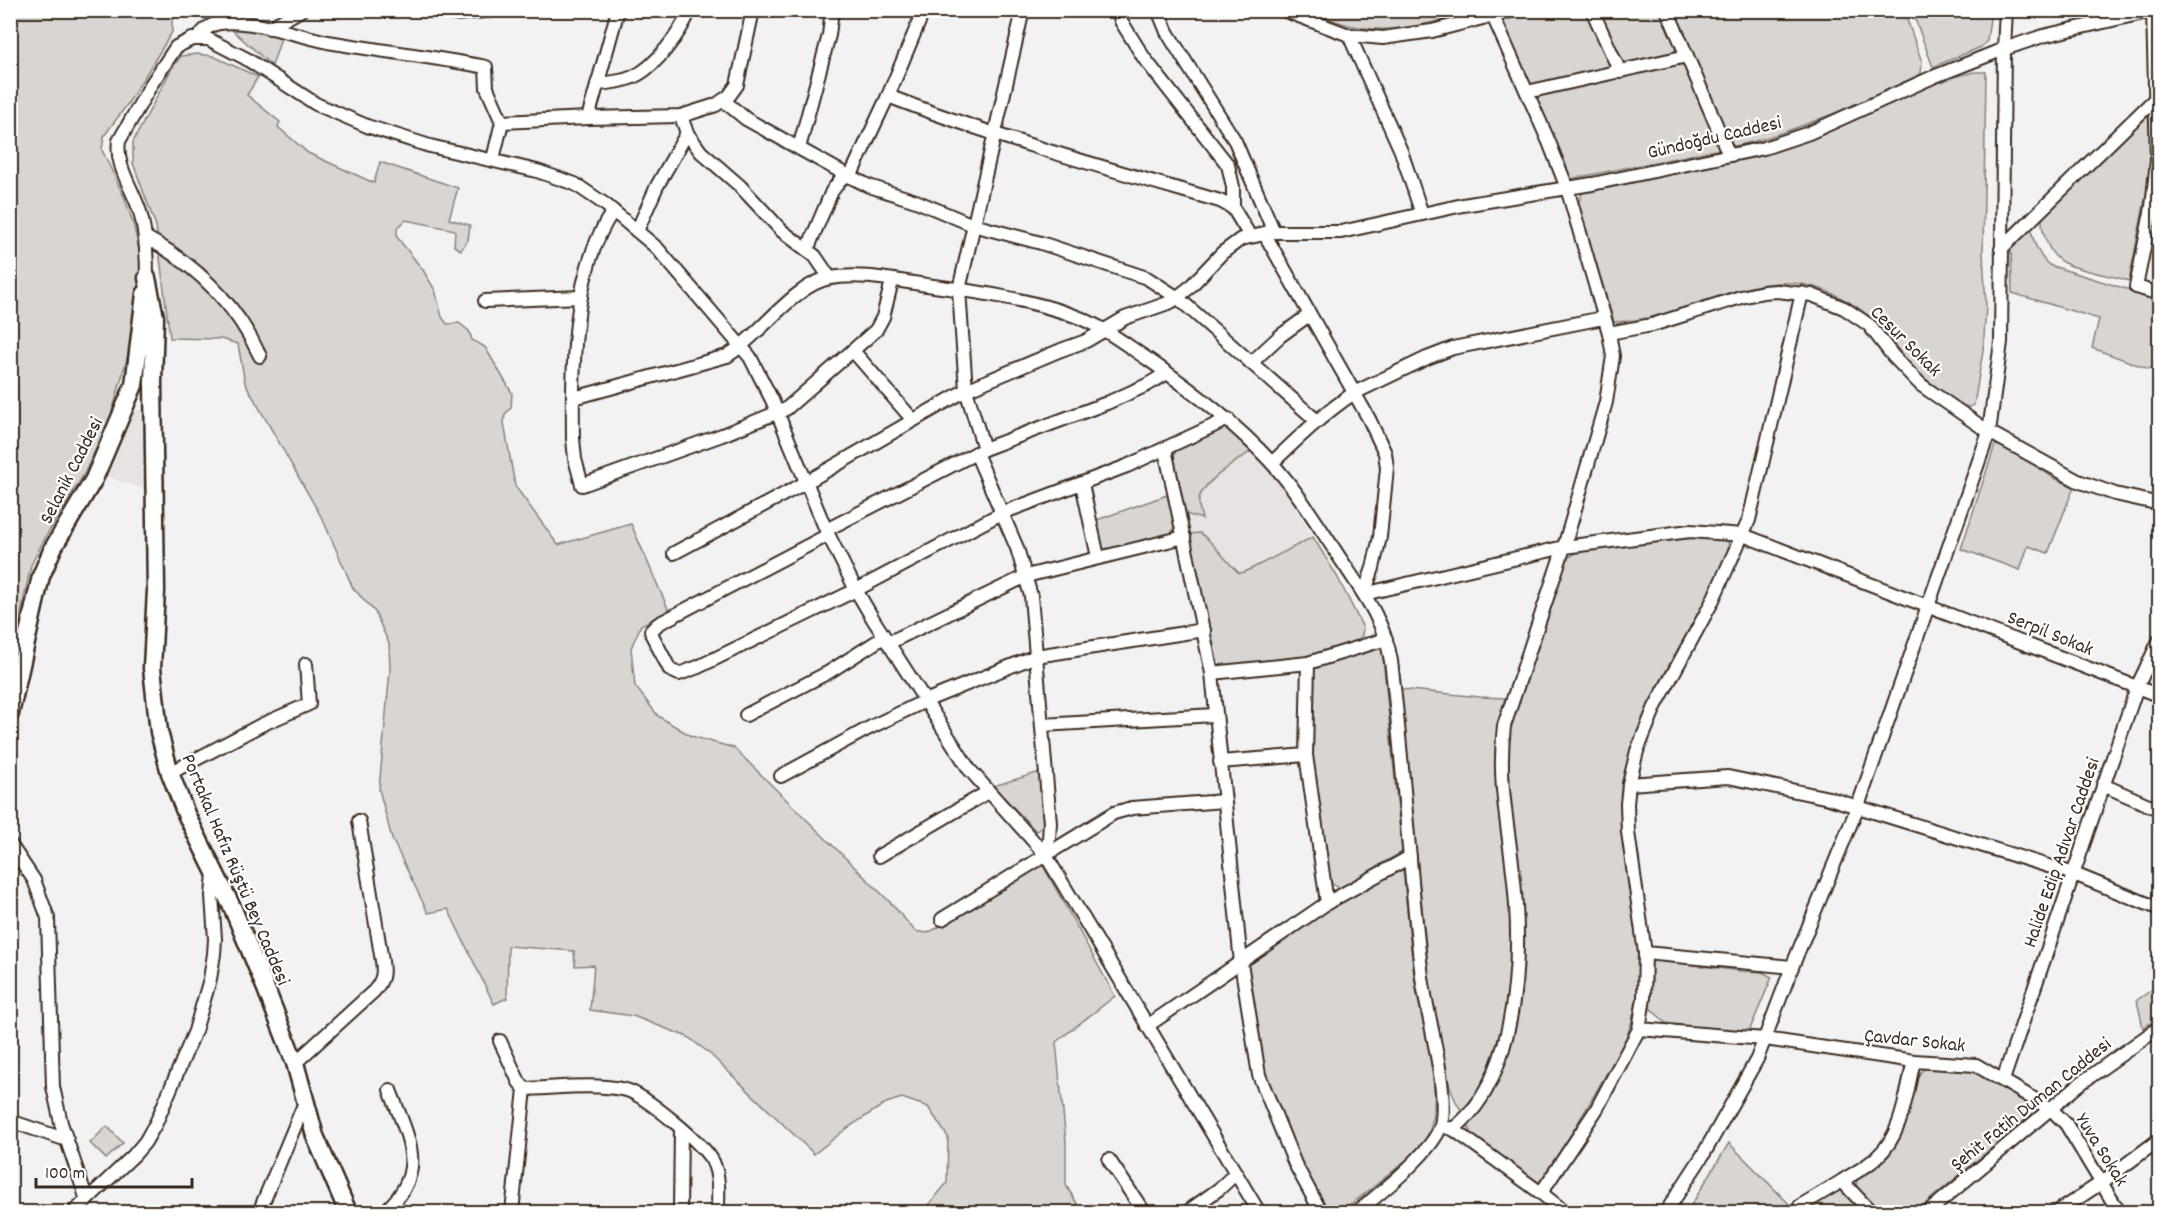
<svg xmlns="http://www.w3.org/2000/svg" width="2170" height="1223" viewBox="0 0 2170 1223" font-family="Dekko,sans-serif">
  <rect width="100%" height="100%" fill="#f3f2f2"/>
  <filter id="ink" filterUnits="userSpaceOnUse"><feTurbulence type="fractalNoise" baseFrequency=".0167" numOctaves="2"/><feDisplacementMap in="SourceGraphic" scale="12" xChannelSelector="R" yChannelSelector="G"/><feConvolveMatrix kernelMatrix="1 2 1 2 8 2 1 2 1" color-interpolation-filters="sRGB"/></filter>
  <g filter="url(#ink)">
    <!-- built -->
    <g fill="#e6e3e2">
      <polygon points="147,410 149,491 105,476 127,411"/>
      <polygon points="1225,424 1251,451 1287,494 1337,576 1363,628 1362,636 1217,665 1173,460 1176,450"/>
    </g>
    <!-- green -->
    <g fill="#d8d5d2" stroke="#8a8078" stroke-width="1.5">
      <polygon points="11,11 179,11 172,21 172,32 129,102 104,136 102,150 125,199 133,223 140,254 139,295 136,326 110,420 83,476 46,536 31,565 11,662"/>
      <path d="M1309,11h173c-41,9 -87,25 -129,15 -15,-3 -30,-10 -44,-15z"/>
      <polygon points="1529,11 1587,11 1611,67 1534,86 1529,85 1502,26 1502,17"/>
      <polygon points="1598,11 1661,11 1675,43 1675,53 1625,64 1621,63"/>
      <path d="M1671,11h233l18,51 -1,12c-62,29 -123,58 -190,73z"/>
      <polygon points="1912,11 1991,11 1987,41 1981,47 1933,67"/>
      <polygon points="229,27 282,35 272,66"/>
      <polygon points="197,54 213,56 258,77 247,95 280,122 278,127 308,153 374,183 380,162 458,188 449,219 470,225 468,240 461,250 454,246 455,230 406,220 397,228 397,237 423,270 435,290 442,317 447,324 459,323 469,331 472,340 485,347 512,393 511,408 505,414 504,423 515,486 558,545 631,524 669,611 641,625 631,648 635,686 658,716 691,736 734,748 891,903 915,931 927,933 943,925 1041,862 1115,996 1056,1042 1066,1142 1066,1185 1082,1212 917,1212 927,1207 947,1183 948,1137 928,1107 902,1098 886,1103 846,1129 814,1154 709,1053 688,1037 633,1016 590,1010 594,965 575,966 574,951 508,946 507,998 494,1004 448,909 428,913 392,839 379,789 390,670 389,644 375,612 353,588 323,520 245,383 238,344 221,339 170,338 156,226 133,163 133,142 172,68 181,56"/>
      <polygon points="1682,63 1686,66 1721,149 1570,179 1535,94"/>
      <path d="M1974,72h12l-3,181 3,54 -3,44 -9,54 -4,2 -6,-1c-18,-12 -39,-25 -54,-42 -14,-15 -24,-35 -41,-48 -97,-76 -155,2 -255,6l-34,-112 -1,-9 3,-8 173,-36 66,-22 111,-52z"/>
      <path d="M2147,114h3l1,3 -1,57 -21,107c-20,-6 -47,-10 -65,-18 -15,-7 -23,-31 -22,-46z"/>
      <path d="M2027,229h4c3,14 7,26 18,36l110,34 1,61 -2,4 -9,5 -57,-21 7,-29 -87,-26 -1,-48z"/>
      <path d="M1225,424l26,27c-13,10 -51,32 -52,49 -1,6 2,14 3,19l-17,-5 -12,-54 3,-10z"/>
      <polygon points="1995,445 2009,448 2054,478 2074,487 2048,553 2028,546 2020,570 1961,549"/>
      <polygon points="1167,495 1175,525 1171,535 1105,552 1101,551 1094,521"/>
      <path d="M1200,533c15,10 25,28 39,40l6,-1 68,-35 24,39 26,52 -1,8c-30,27 -101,27 -140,30l-5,-1 -28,-131z"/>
      <path d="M1695,538l32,2 3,9c-7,14 -12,28 -19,41 -32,61 -75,121 -87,190 -11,60 12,116 15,176 2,26 -3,56 -12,80 -6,14 -15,27 -22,40 -20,36 -42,71 -62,106l-7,1 -63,-47 -6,-13 41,-71 8,-29 7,-85 -6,-87 -11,-68 2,-55 34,-92 25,-78 16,-9z"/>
      <polygon points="1382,647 1402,852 1340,888 1328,882 1310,754 1313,667"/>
      <path d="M1400,689l80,8 25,1c-19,57 -4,119 3,177 6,55 5,118 -12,172 -8,24 -15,46 -35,63 -17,-23 -26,-93 -31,-122z"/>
      <polygon points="1040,772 1043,824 1039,830 1036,831 993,786"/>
      <path d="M1403,869c4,38 7,76 12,114 6,41 32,116 12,153 -9,17 -35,36 -50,48 -13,10 -32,28 -50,28l-22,-36 -43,-103 -18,-108 95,-62z"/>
      <polygon points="1658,960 1740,971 1762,972 1772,977 1748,1034 1666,1023 1650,1008 1648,1001 1652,980 1651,961"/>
      <polygon points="2159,985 2159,1018 2143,1028 2137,1000"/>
      <path d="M1925,1068l51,2 59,39v3l-120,100h-39l-20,-25 1,-7c13,-20 39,-34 48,-56 6,-14 8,-49 20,-56z"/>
      <polygon points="107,1126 123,1143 106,1159 90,1143"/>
      <polygon points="1729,1143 1797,1212 1687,1212"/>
      <polygon points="1841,1189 1865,1212 1802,1212"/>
    </g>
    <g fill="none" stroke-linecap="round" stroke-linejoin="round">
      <!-- minor casing -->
      <g stroke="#3b2a1e" stroke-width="16">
        <g id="minor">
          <polyline points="423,10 456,14 493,10"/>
          <polyline points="1118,10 1121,21 1144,58 1228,165 1233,187 1233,208"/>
          <polyline points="1158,10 1167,32 1235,141 1274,232"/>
          <polyline points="1283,10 1349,35 1383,38 1432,31 1514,10"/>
          <polyline points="1592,10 1620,72"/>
          <polyline points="1667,10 1687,56"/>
          <polyline points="2153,11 2157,160 2152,207 2136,287 2160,294"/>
          <polyline points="269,28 301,10"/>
          <polyline points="1349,35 1401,151 1422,214"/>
          <path d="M198,38c6,-8 12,-14 22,-15 28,-5 79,13 108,19 53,9 106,15 158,25l1,21 15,34 -9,37"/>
          <path d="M597,84c12,-1 25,-2 36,-7 23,-10 48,-45 57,-67"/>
          <polyline points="1527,92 1687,56 1729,155"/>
          <path d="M888,96c108,42 221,73 332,105l13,7 17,28"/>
          <polyline points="724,101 746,119 845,174 869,186 916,201 973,225 1041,243 1147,278 1178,298 1317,421"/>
          <polyline points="681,116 687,133 701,152 740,186 782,231 815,256 830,278"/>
          <polyline points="588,118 618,10"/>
          <polyline points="502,122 588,118 681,116 716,105 729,96 737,85 753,10"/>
          <polyline points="799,148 829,35 832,10"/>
          <polyline points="850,177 888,96 924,10"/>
          <path d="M613,211c-41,59 -41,158 -40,228l2,20 7,26 140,-50 64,-26 90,-79 7,-13 9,-36"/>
          <polyline points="637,231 657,186 687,133"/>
          <polyline points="1264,233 1369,419 1385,453 1387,468 1380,537 1373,568 1364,594"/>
          <path d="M145,237c50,27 91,67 115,119"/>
          <polyline points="2001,249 2156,98"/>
          <polyline points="807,250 832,191 845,174"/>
          <path d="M147,278c0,-22 -1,-45 -7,-66 -7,-23 -25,-46 -21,-71l33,-58 24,-36 16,-8h16l37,19 71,46 51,22 63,20 107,25 38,13 31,21 51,43 93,109 22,43 54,130 30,60 17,29 96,150 76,85 214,358"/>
          <polyline points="1802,293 1749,520 1711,604 1655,707 1637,751 1629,784 1728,777 1829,798 2074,874 2160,909"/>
          <polyline points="485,301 581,297"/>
          <polyline points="1609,333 1652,325 1741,297 1763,292 1777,291 1812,295 1844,308 1869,325 1893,356 1921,385 1989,432 2078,481 2115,494 2160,504"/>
          <polyline points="854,352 913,420"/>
          <polyline points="1251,363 1280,336 1309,315"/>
          <path d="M574,398l153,-42c32,-19 67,-72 103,-78 33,-6 71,4 104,8 45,6 98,14 141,30 27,10 50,28 74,44 43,30 85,62 121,101 25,27 44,58 64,88 23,36 50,68 57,112 13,105 18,211 31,316 5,39 27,112 19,148 -7,26 -62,69 -84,87"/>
          <polyline points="984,449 966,390 959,290 1023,10"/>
          <polyline points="1165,449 1212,673 1241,963 1259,1075 1295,1164 1321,1212"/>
          <polyline points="976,453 1017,548 1031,596 1050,823 1049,839 1045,854"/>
          <path d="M1272,463c26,-25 52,-50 82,-70l73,-35 26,-10 150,-30"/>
          <polyline points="1082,484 1098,557"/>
          <polyline points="826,530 984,449 1107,403 1147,385 1167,373"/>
          <polyline points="828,535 658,624 651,631 652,635 670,670 679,674 698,667 856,590 1002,513 1127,466 1228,419"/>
          <polyline points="674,553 805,483 966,390 1061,350 1086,341 1125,318 1171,302 1189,288 1222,253 1241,239 1274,232 1341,232 1463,205 1592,184 1764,148 1809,133 1933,77 2004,49 2043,36 2156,10"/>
          <polyline points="1364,594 1564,547 1690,531 1743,535 2160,696"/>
          <polyline points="888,643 1026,576 1184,537"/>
          <polyline points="1308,663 1306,755 1327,903"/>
          <polyline points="1212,673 1308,663 1386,639"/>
          <polyline points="746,715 829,672 884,637"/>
          <polyline points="1042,725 1215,715"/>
          <polyline points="1220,762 1306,755"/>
          <polyline points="170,773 261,725 309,704 306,664"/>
          <polyline points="781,776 871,727 925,701 1036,656 1204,630"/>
          <polyline points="2103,785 2160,810"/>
          <polyline points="10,844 34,880 48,918 53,1087 61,1123 87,1200"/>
          <polyline points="879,856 988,792"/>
          <polyline points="942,919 1114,813 1132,808 1224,801"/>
          <polyline points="1645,953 1792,967"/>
          <polyline points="1147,1026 1327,903 1410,857"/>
          <polyline points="1639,1029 1765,1039 1914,1061 1976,1065 2051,1109 2066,1124 2119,1212"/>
          <polyline points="500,1041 519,1082 525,1089 512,1212"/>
          <path d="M295,1063l79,-72c9,-11 10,-17 8,-30l-23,-140"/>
          <polyline points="2003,1080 2137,687 2160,639"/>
          <path d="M525,1089c33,-1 69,-6 101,1 18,4 80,56 87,72 7,15 5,34 5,50"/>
          <polyline points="10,1121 67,1140"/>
          <polyline points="1448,1128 1453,1129 1541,1193"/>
          <path d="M1453,1129c24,-18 37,-43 47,-71 21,-63 20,-131 12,-195 -6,-49 -14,-87 -8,-137l60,-179 42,-145 7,-46 -4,-23 -42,-145 -18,-46 -56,-126"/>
          <polyline points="1109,1160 1144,1212"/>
          <polyline points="1800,1206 1842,1181"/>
          <polyline points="74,1212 134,1155 145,1142 156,1123 195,1031 210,979 214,954 215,939 212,896 214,873"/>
          <polyline points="259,1212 305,1102"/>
          <path d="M384,1212c46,-40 24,-74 6,-122"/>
          <polyline points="680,1212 681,1128"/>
          <polyline points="1187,1212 1219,1189 1235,1174"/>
          <polyline points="1565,1212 1541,1193 1596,1110 1639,1029 1644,998 1645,953 1628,832 1627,804 1629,784"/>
          <polyline points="1666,1212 1703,1155 1757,1059 1792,967 1858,806 1989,432 2001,342 2004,49 2006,10"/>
          <path d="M1871,1212l-29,-31c12,-8 25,-14 35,-24 26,-23 29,-64 37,-96"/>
          <polyline points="1928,1212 2081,1083 2160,1027"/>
          <polyline points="2057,1212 2101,1183 2160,1139"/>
        </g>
      </g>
      <!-- major casing -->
      <g stroke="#3b2a1e" stroke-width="21">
        <g id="major">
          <polyline points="147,278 155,317 153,383 156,590 152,668 159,732 170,773 186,814 233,909 266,989 295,1063 315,1136 348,1212"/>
          <polyline points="10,714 41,576 53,548 94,479 134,385 145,294"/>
        </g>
      </g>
      <!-- minor -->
      <use href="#minor" stroke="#fff" stroke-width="12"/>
      <!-- major -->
      <use href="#major" stroke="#fff" stroke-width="16"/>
    </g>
  </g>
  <g text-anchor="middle" stroke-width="4.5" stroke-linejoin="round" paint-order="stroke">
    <!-- street labels -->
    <g font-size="20" fill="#3b2a1e" stroke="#fff">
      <text transform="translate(1714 136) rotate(-13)" y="7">Gündoğdu Caddesi</text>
      <text transform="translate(1907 340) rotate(45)" y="7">Cesur Sokak</text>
      <text transform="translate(70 470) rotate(-63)" y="7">Selanik Caddesi</text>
      <text transform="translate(2051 632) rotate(22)" y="7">Serpil Sokak</text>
      <text transform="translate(2060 852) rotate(-71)" y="7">Halide Edip Adıvar Caddesi</text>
      <text transform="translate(237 869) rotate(67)" y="7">Portakal Hafız Rüştü Bey Caddesi</text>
      <text transform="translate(1915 1039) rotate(6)" y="7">Çavdar Sokak</text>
      <text transform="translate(2030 1103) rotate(-39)" y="7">Şehit Fatih Duman Caddesi</text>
      <text transform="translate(2103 1149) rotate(58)" y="7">Yuva Sokak</text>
    </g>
  </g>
  <!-- margin -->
  <rect width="2170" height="1223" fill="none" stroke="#fff" stroke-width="36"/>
  <rect x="18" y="18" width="2134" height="1187" fill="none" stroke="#3b2a1e" stroke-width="2" filter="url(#ink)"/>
  <!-- scale -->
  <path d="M36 1178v9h156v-9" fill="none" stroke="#3b2a1e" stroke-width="3"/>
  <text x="45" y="1178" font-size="18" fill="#3b2a1e" stroke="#ffffff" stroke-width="4.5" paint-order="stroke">100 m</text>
</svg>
